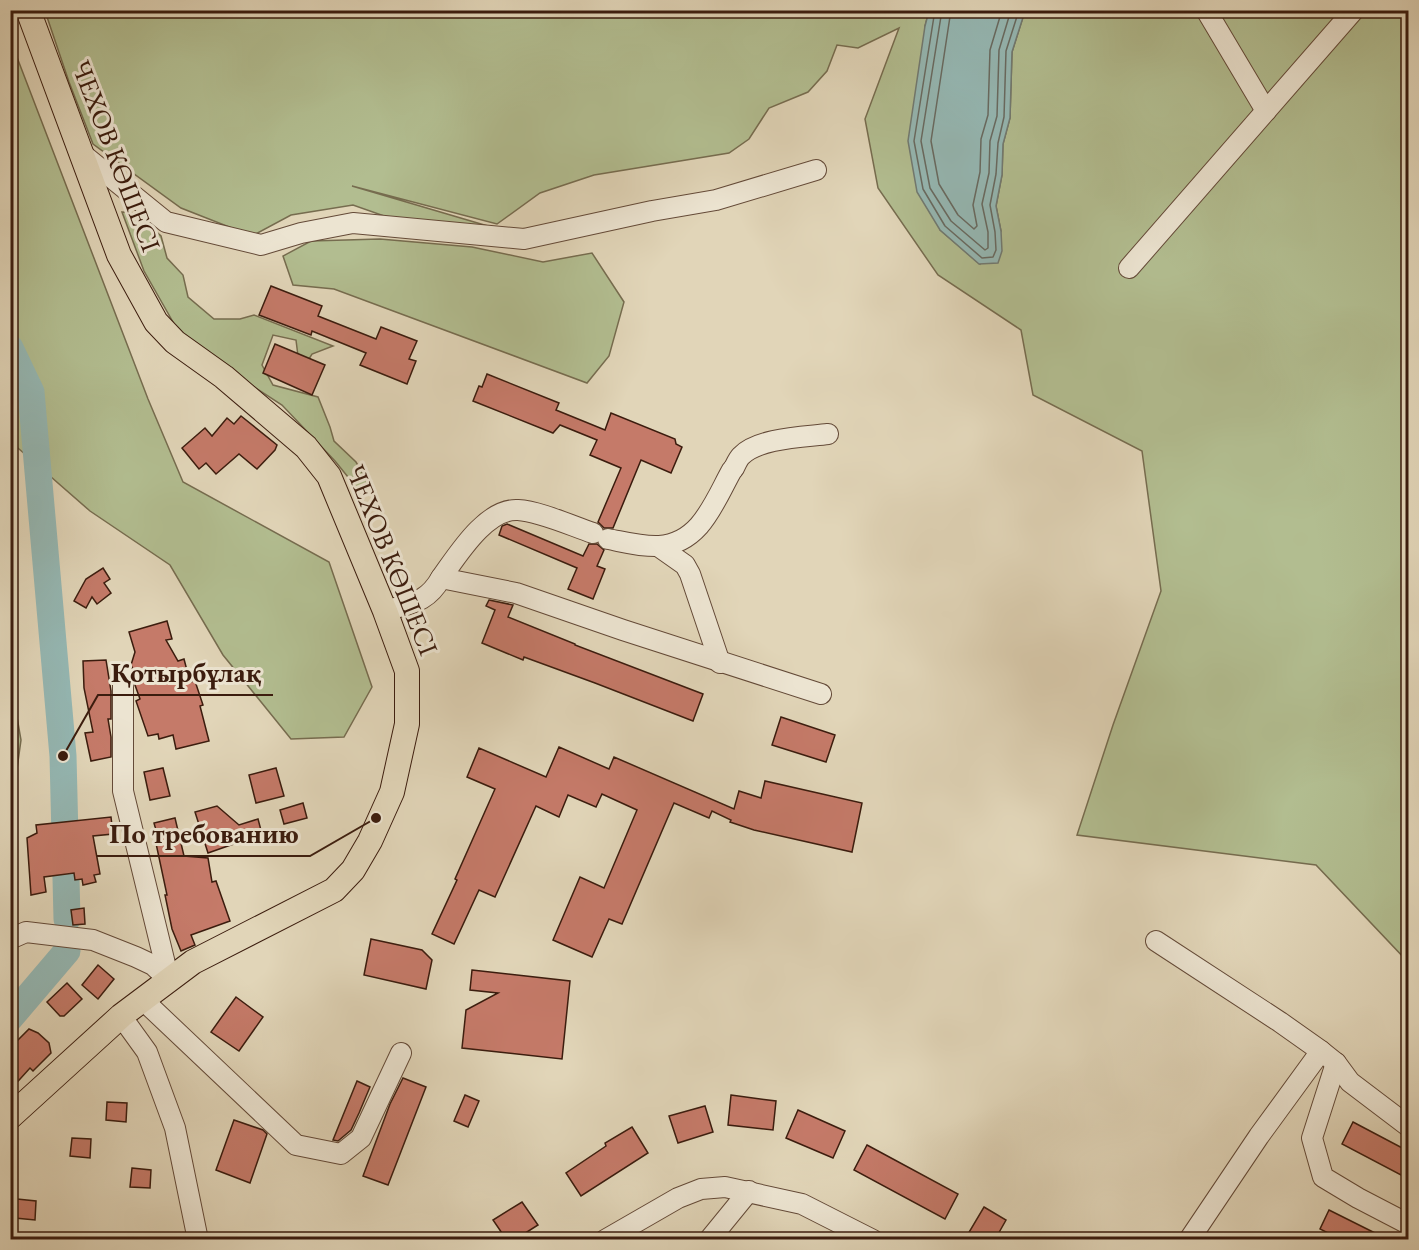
<svg xmlns="http://www.w3.org/2000/svg" width="1419" height="1250" viewBox="0 0 1419 1250" font-family="'EB Garamond',serif">
  <rect width="100%" height="100%" fill="#e1d5b8"/>
  <filter id="stains"><feTurbulence type="fractalNoise" baseFrequency=".00333" numOctaves="4"/><feColorMatrix values="0 0 0 0 .2 0 0 0 0 .09 0 0 0 0 .02 0 0 0 .5 -.17"/></filter>
  <radialGradient id="worn" r=".72"><stop offset=".6" stop-color="#630" stop-opacity="0"/><stop offset="1" stop-color="#630" stop-opacity=".3"/></radialGradient>
  <!-- green -->
  <g fill="#b2bd90" stroke="#766c4f" stroke-width="1.5">
    <polygon points="45,11 929,11 925,26 940,230 980,264 1001,231 996,206 1002,175 1003,144 1010,118 1012,52 1025,11 1408,11 1408,962 1316,865 1077,835 1113,725 1161,591 1142,451 1033,395 1021,330 938,275 878,188 865,119 899,28 858,48 837,45 827,71 808,92 769,108 749,139 729,153 594,175 540,193 497,224 352,186 498,229 387,217 353,205 291,215 252,236 181,208 93,144 69,82"/>
    <polygon points="10,39 148,399 183,482 329,562 372,687 344,737 291,739 223,655 170,565 90,511 11,442"/>
    <polygon points="122,212 135,213 161,236 167,258 183,275 188,297 214,319 240,319 254,315 333,346 312,354 304,367 299,364 296,340 273,335 262,365 273,385 318,397 330,427 334,441 356,462 367,481 361,493 335,461 282,405 219,364 177,329 144,271"/>
    <polygon points="380,239 472,247 543,262 592,253 624,302 609,356 587,383 334,289 293,285 283,256 311,241"/>
    <polygon points="11,683 21,740 11,812 10,812"/>
  </g>
  <!-- water -->
  <polygon fill="#95b8b4" stroke="#717a72" stroke-width="1.5" points="929,11 1025,11 1012,52 1010,118 1003,144 1002,175 996,206 1001,231 1002,251 998,263 979,264 940,230 917,192 908,141 925,26"/>
  <g fill="none" stroke-linecap="round" stroke-linejoin="round">
    <!-- shore -->
    <g stroke="#686a61" stroke-width="1.5">
      <polyline points="935,10 914,141 923,189 945,226 982,258 993,257 996,250 995,232 990,205 996,174 998,143 1004,117 1006,51 1019,10"/>
      <polyline points="942,10 921,141 930,188 951,221 985,250 988,248 988,232 982,204 989,173 990,141 997,116 999,50 1011,10"/>
      <polyline points="951,10 931,141 939,184 958,215 974,229 977,226 973,205 980,172 981,139 988,115 990,50 1002,10"/>
    </g>
    <!-- river -->
    <g stroke="#95b8b4" stroke-width="27">
      <polyline points="10,348 31,392 63,756 67,919"/>
      <polyline points="10,1018 67,951"/>
    </g>
  </g>
  <!-- building -->
  <g fill="#c57a69" stroke="#3b1c0e" stroke-width="1.5">
    <polygon points="271,286 322,306 318,316 376,339 381,327 417,341 409,359 416,361 407,384 360,365 366,353 312,331 311,335 259,315"/>
    <polygon points="275,344 325,365 312,395 263,373"/>
    <polygon points="487,374 559,403 556,410 605,430 611,413 675,439 676,444 682,447 671,473 641,460 613,528 604,528 598,522 621,468 590,455 597,440 560,425 553,433 473,401 479,386 482,387"/>
    <polygon points="241,416 277,445 275,450 257,469 239,454 216,474 206,463 199,469 182,448 205,428 212,436 227,418 234,424"/>
    <polygon points="507,524 583,556 589,544 597,544 604,550 597,566 605,569 593,599 568,589 577,568 499,535 502,526"/>
    <polygon points="103,568 110,579 104,583 111,593 97,604 92,597 86,608 74,601 86,579"/>
    <polygon points="489,600 513,605 508,617 575,644 575,645 703,694 693,721 595,683 524,657 523,660 482,643 495,610 486,606"/>
    <polygon points="167,621 172,639 166,640 178,661 184,659 190,682 195,681 203,705 200,706 209,741 176,749 173,735 159,739 158,734 148,736 136,701 140,699 135,685 135,673 131,665 135,652 129,632"/>
    <polygon points="106,660 111,691 111,719 108,719 111,737 111,757 91,761 85,733 93,732 84,688 83,661"/>
    <polygon points="781,717 835,735 826,762 772,745"/>
    <polygon points="559,747 609,769 614,757 734,809 739,791 761,798 765,781 862,803 852,852 754,830 730,822 731,820 712,811 709,818 674,803 622,924 609,919 592,957 553,940 580,877 604,888 637,810 602,794 596,807 568,795 559,817 536,806 495,897 479,890 454,944 432,934 457,880 455,879 495,789 467,777 479,748 546,777"/>
    <polygon points="163,768 170,796 150,800 144,772"/>
    <polygon points="276,768 284,796 256,803 249,775"/>
    <polygon points="303,803 307,818 284,824 280,810"/>
    <polygon points="217,806 239,825 258,819 262,834 208,853 195,812"/>
    <polygon points="111,817 113,834 93,836 100,874 94,875 96,882 83,885 82,879 75,880 74,873 44,877 46,892 31,895 27,838 37,833 36,825"/>
    <polygon points="175,818 184,856 208,858 212,882 216,881 230,921 191,935 195,945 181,951 172,929 165,895 167,895 154,834 157,834 154,823"/>
    <polygon points="84,908 85,924 73,925 71,910"/>
    <polygon points="371,939 422,950 432,960 426,989 364,975"/>
    <polygon points="98,965 114,979 98,999 82,985"/>
    <polygon points="472,970 570,981 562,1059 462,1048 466,1010 498,993 470,990"/>
    <polygon points="67,983 82,999 64,1016 60,1016 47,1002"/>
    <polygon points="236,997 263,1017 239,1051 211,1032"/>
    <polygon points="29,1029 38,1033 49,1043 51,1053 33,1071 30,1068 10,1090 10,1048"/>
    <polygon points="403,1078 426,1087 388,1185 363,1176 390,1104"/>
    <polygon points="357,1081 370,1087 359,1113 351,1130 338,1141 333,1140"/>
    <polygon points="465,1095 479,1101 468,1127 454,1121"/>
    <polygon points="731,1095 776,1101 773,1130 728,1125"/>
    <polygon points="107,1102 127,1103 126,1122 106,1120"/>
    <polygon points="705,1106 713,1132 678,1143 669,1116"/>
    <polygon points="798,1110 845,1131 833,1158 786,1138"/>
    <polygon points="234,1120 263,1130 267,1134 250,1183 216,1170"/>
    <polygon points="1353,1122 1408,1151 1408,1160 1401,1175 1342,1144"/>
    <polygon points="632,1127 648,1153 581,1196 566,1173 606,1146 605,1143"/>
    <polygon points="72,1138 91,1139 90,1158 70,1156"/>
    <polygon points="867,1145 958,1194 945,1219 854,1170"/>
    <polygon points="132,1168 151,1170 150,1188 130,1187"/>
    <polygon points="17,1199 36,1201 35,1220 15,1218"/>
    <polygon points="522,1202 538,1225 516,1239 506,1239 493,1220"/>
    <polygon points="984,1207 1006,1220 997,1236 992,1233 988,1239 965,1239"/>
    <polygon points="1329,1210 1387,1239 1340,1239 1320,1229"/>
  </g>
  <g fill="none" stroke-linecap="round" stroke-linejoin="round">
    <!-- minor casing -->
    <g stroke="#644a38" stroke-width="22">
      <g id="minor">
        <polyline points="1206,10 1266,111"/>
        <polyline points="81,153 166,222 261,245 301,233 353,223 524,239 652,211 716,200 816,170"/>
        <polyline points="1129,268 1354,10"/>
        <path d="M734,468c2,-4 4,-9 7,-12 17,-18 63,-19 87,-22"/>
        <path d="M608,539c16,3 34,8 51,7 42,-3 55,-44 73,-76"/>
        <polyline points="658,546 685,565 690,574 720,663"/>
        <path d="M441,578c16,-22 45,-70 77,-68 21,1 54,16 75,23"/>
        <path d="M385,611c26,-8 42,-8 56,-33l75,15 107,37 198,64"/>
        <polyline points="123,674 123,791 169,980"/>
        <polyline points="10,939 26,932 93,940 136,957 153,965 169,980"/>
        <polyline points="1156,941 1280,1022 1321,1051"/>
        <polyline points="143,1000 296,1145 341,1154 361,1138 401,1053"/>
        <polyline points="121,1016 147,1052 175,1128 198,1240"/>
        <polyline points="1336,1063 1312,1138 1323,1177 1358,1198 1408,1224"/>
        <polyline points="605,1240 678,1198 701,1189 725,1187 802,1204 873,1240"/>
        <polyline points="709,1240 749,1191"/>
        <polyline points="1189,1240 1259,1136 1321,1051 1336,1063 1350,1082 1408,1126"/>
      </g>
    </g>
    <!-- major casing -->
    <g stroke="#3b1c0e" stroke-width="26">
      <polyline id="major" points="10,1117 121,1016 193,962 334,890 353,870 370,841 392,792 407,724 407,671 385,611 329,476 306,447 224,377 175,342 156,322 119,255 28,10"/>
    </g>
    <!-- minor -->
    <use href="#minor" stroke="#ece4d1" stroke-width="20"/>
    <!-- major -->
    <use href="#major" stroke="#e1d5b8" stroke-width="24"/>
  </g>
  <g text-anchor="middle" stroke-width="6" stroke-linejoin="round" paint-order="stroke">
    <!-- street labels -->
    <g font-size="27" fill="#3b1c0e" stroke="#ece4d1">
      <text transform="translate(116 156) rotate(69)" y="9">ЧЕХОВ КӨШЕСІ</text>
      <text transform="translate(392 560) rotate(68)" y="9">ЧЕХОВ КӨШЕСІ</text>
    </g>
  </g>
  <!-- callouts -->
  <path fill="none" stroke="#3b1c0e" stroke-width="2" d="M63 756L98 695H273M376 818L310 856H97"/>
  <g fill="#3b1c0e" stroke="#ece4d1" stroke-width="2">
    <circle cx="63" cy="756" r="6"/>
    <circle cx="376" cy="818" r="6"/>
  </g>
  <g font-size="28" text-anchor="middle" font-weight="bold" fill="#3b1c0e" stroke="#ece4d1" stroke-width="6" stroke-linejoin="round" paint-order="stroke">
    <text x="186" y="682">Қотырбұлақ</text>
    <text x="204" y="843">По требованию</text>
  </g>
  <!-- margin -->
  <rect width="1419" height="1250" fill="none" stroke="#e1d5b8" stroke-width="36"/>
  <rect x="12" y="12" width="1395" height="1226" fill="none" stroke="#3b1c0e" stroke-width="3"/>
  <rect x="18" y="18" width="1383" height="1214" fill="none" stroke="#3b1c0e" stroke-width="1.5"/>
  <rect width="100%" height="100%" filter="url(#stains)"/>
  <rect width="100%" height="100%" fill="url(#worn)"/>
</svg>
